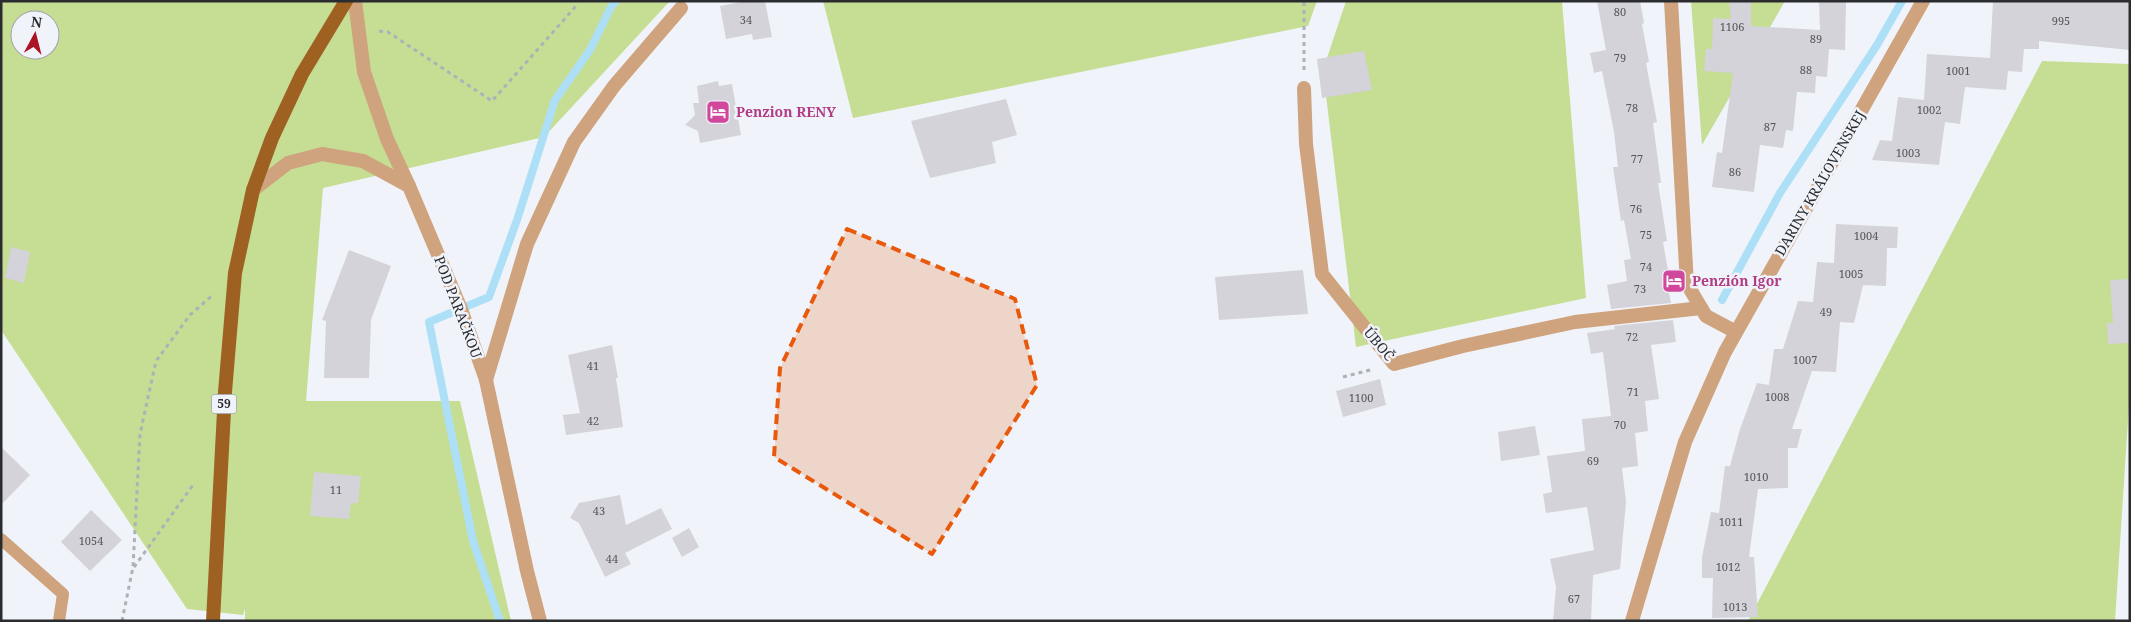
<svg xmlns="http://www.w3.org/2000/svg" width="2131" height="622" viewBox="0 0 2131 622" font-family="'Noto Serif',serif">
  <rect width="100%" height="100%" fill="#f0f4fa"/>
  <!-- green -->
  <g fill="#c6dd94" fill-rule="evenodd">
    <path d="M1,1h669l-126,136 -221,51 -17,213h154l51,220h-266v-12l-2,6 -56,-6 -186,-279zM20,20h30v30h-30z"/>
    <polygon points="823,1 1317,1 1308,26 853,118"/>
    <polygon points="1346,1 1562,1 1586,298 1356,347 1323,70"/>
    <polygon points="1691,1 1785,1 1702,145"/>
    <polygon points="2042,61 2130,64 2130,389 2115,621 1748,621"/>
  </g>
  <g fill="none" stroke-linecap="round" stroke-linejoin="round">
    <!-- stream -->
    <g stroke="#ade0f7" stroke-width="8">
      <polyline points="1722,300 1780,193 1877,45 1902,1"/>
      <polyline points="500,621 473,541 429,322 489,297 517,220 555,100 590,50 611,7 616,1"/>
    </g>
  </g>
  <!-- building -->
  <g fill="#d3d3d9">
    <polygon points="746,1 765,1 772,37 753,40 752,34 726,39 720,6"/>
    <polygon points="1597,1 1640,1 1644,23 1642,24 1649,62 1646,63 1657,122 1653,123 1661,183 1658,183 1667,241 1663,242 1672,293 1669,293 1671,303 1611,309 1607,285 1627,281 1624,260 1631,259 1624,220 1621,221 1613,167 1618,167 1614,132 1602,71 1594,73 1590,53 1606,50"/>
    <polygon points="1729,1 1751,1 1751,26 1820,30 1819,1 1846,1 1845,50 1829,49 1827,77 1816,76 1815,93 1797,92 1793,131 1786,130 1783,148 1760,145 1754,192 1712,187 1717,152 1722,153 1733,73 1704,71 1706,49 1712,49 1713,18 1731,19"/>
    <polygon points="1993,1 2130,1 2130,50 2039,41 2039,49 2024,49 2022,72 2008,71 2006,90 1965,87 1960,124 1945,122 1939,165 1872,160 1880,140 1892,141 1898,97 1924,100 1927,54 1990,58"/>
    <polygon points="1364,51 1372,90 1322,98 1317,59"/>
    <polygon points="718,81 719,86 732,84 741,135 700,143 698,131 685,125 695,115 693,103 699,103 697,86"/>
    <polygon points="1006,99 1017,135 992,142 996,163 930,178 911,121"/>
    <polygon points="1836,224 1898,227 1897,248 1887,248 1886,286 1863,285 1854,323 1840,322 1836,372 1812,371 1792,429 1802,429 1797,448 1788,448 1788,488 1758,489 1749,557 1754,557 1758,617 1712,618 1713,578 1702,578 1702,557 1711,512 1719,513 1725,466 1730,466 1740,429 1757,383 1769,385 1774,349 1783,349 1798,301 1813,302 1817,262 1834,263"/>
    <polygon points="11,247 30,252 24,283 5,278"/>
    <polygon points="349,250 391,266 371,320 369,378 324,378 326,321 322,320"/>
    <polygon points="1303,270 1308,314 1219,320 1215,277"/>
    <polygon points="2130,279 2130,343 2108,344 2107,323 2113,323 2110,280"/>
    <polygon points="1673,320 1676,342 1651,345 1659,399 1645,401 1648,431 1635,433 1638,466 1622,468 1626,502 1620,569 1593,575 1591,621 1553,621 1556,587 1550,559 1594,550 1587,507 1546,513 1543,494 1552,492 1547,456 1585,451 1582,419 1611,416 1603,352 1591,354 1587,333 1615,329 1614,326"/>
    <polygon points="612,345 618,378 616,378 623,427 566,435 563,415 580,413 568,355"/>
    <polygon points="1380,379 1386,405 1343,417 1336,391"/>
    <polygon points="1535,426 1540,455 1501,461 1498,432"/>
    <polygon points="1,447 30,475 1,505"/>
    <polygon points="314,472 361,476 358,503 351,503 349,519 310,516"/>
    <polygon points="620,495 626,525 661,508 672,529 625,553 631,564 605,577 579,523 570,518 579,503"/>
    <polygon points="91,510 122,540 90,571 61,542"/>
    <polygon points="689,528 699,547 682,557 672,538"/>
  </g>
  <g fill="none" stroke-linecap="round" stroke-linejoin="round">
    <!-- path -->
    <g stroke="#aeb1b6" stroke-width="3" stroke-dasharray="4 4" stroke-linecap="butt">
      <polyline points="379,31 388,32 492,101 576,6"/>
      <polyline points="1304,70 1304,1"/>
      <polyline points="1343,377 1374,369"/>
      <polyline points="134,567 193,485"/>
      <polyline points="122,621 133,567 140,434 156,361 190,315 214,294"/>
    </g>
    <!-- service -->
    <polyline stroke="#cfa37d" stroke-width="12" points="1,539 63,594 59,621"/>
    <!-- minor -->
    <g stroke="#cfa37d" stroke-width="14">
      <polyline points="1671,1 1687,284 1706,316 1736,332"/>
      <polyline points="1304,88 1306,144 1322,274 1394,364 1463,346 1575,322 1701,308"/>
      <polyline points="253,190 288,163 322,154 363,161 409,186"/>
      <polyline points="486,380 527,244 574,142 614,86 681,8"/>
      <polyline points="1632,621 1685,442 1725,352 1923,1"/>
    </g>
    <!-- tertiary -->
    <polyline stroke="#cfa37d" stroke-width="14" points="355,1 364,72 387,139 409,186 461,309 486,380 527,571 540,621"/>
    <!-- primary -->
    <polyline stroke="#9f6121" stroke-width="14" points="213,621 225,392 235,273 253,190 272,138 302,74 346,1"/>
  </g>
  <!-- marked area -->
  <path fill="#e8590c" fill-opacity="0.2" stroke="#e8590c" stroke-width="4" stroke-dasharray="10 6" stroke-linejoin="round" d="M847,229l168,70 22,86 -105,169 -158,-97 6,-89z"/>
  <!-- icons -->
  <defs>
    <g id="hotel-square" transform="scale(1.25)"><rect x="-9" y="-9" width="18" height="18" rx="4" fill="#d1479c" stroke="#f0f4fa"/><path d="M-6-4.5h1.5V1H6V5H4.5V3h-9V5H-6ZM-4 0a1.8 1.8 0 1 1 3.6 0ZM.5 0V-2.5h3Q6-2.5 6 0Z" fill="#fff"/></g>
  </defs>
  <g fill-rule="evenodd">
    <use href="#hotel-square" x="718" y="112"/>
    <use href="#hotel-square" x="1674" y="281"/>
  </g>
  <g text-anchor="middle" stroke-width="5" stroke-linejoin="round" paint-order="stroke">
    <!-- number labels -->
    <g font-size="11" fill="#55565a">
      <text x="1620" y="16">80</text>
      <text x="746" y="24">34</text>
      <text x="2061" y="25">995</text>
      <text x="1732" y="31">1106</text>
      <text x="1816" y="43">89</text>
      <text x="1620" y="62">79</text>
      <text x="1806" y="74">88</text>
      <text x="1958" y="75">1001</text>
      <text x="1632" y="112">78</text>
      <text x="1929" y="114">1002</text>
      <text x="1770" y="131">87</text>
      <text x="1908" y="157">1003</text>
      <text x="1637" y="163">77</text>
      <text x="1735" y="176">86</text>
      <text x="1636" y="213">76</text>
      <text x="1646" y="239">75</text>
      <text x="1866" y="240">1004</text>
      <text x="1646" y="271">74</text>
      <text x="1851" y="278">1005</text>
      <text x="1640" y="293">73</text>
      <text x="1826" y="316">49</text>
      <text x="1632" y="341">72</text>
      <text x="1805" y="364">1007</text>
      <text x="593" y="370">41</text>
      <text x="1633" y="396">71</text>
      <text x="1777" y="401">1008</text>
      <text x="1361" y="402">1100</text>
      <text x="593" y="425">42</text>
      <text x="1620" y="429">70</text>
      <text x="1593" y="465">69</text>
      <text x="1756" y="481">1010</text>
      <text x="336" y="494">11</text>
      <text x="599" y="515">43</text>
      <text x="1731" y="526">1011</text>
      <text x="91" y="545">1054</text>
      <text x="612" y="563">44</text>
      <text x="1728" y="571">1012</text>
      <text x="1574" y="603">67</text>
      <text x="1735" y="611">1013</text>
    </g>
    <!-- shield labels -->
    <rect fill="#f0f4fa" stroke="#66686c" stroke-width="1" x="211.5" y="394.5" width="25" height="19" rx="4"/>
    <g font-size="12" font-weight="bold" fill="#2b2c2f">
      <text x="224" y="408">59</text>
    </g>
    <!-- hotel labels -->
    <g font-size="14" font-weight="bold" fill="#b23c85" stroke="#f0f4fa" text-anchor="start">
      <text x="736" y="117">Penzion RENY</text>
      <text x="1692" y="286">Penzión Igor</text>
    </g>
    <!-- street labels -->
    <g font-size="14" fill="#2b2c2f" stroke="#f0f4fa">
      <text transform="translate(1820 183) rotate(-60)" y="5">DARINY KRÁĽOVENSKEJ</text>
      <text transform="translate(458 307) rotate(69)" y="5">POD PARAČKOU</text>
      <text transform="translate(1379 344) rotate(50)" y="5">ÚBOČ</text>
    </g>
  </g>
  <!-- border -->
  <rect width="2131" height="622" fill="none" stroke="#2b2c2f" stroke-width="5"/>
  <!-- north arrow -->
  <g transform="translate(35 35) rotate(7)"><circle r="24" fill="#f0f4fa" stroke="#a1a4a9"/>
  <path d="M0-4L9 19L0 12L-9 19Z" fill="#aa1525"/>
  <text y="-8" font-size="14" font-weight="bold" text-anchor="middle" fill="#2b2c2f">N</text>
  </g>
</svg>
